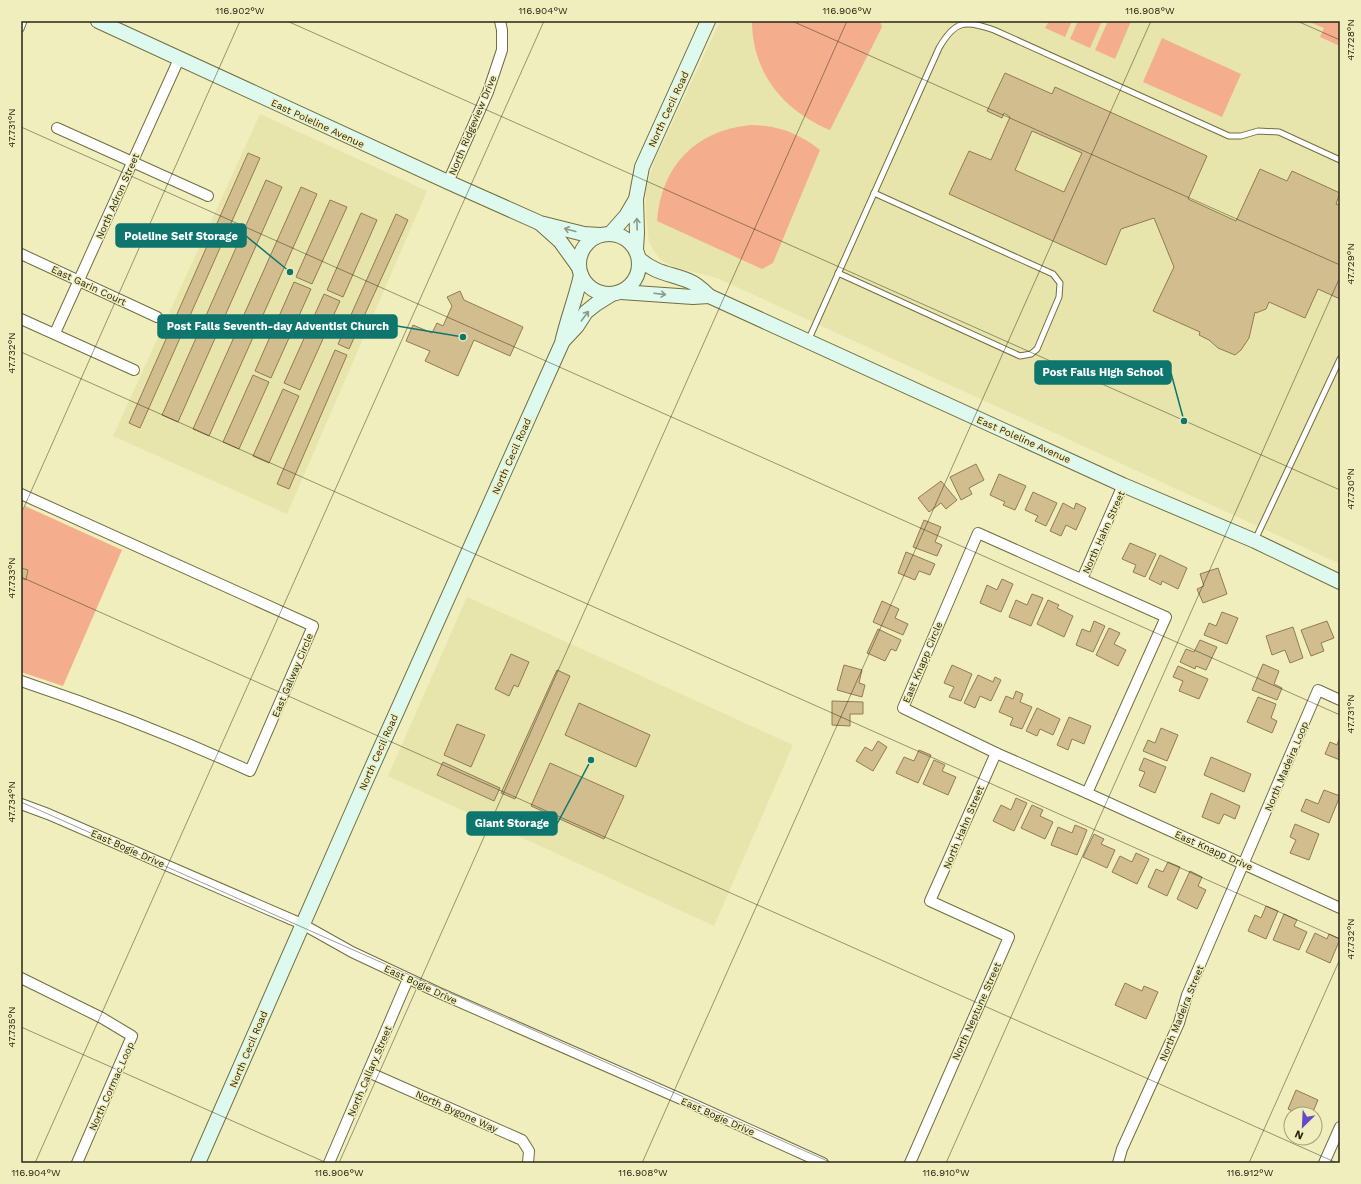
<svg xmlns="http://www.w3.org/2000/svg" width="1361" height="1184" viewBox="0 0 1361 1184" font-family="'Work Sans',sans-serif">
  <rect width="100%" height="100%" fill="#f0eebc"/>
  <!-- built -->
  <g fill="#e7e5ab">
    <polygon points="720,21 1340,21 1340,564 717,278 674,267 661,260 653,250 649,242 646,216 646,189 654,162"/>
    <polygon points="260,114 427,191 287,514 113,436"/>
    <polygon points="467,597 793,745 714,926 388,776"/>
  </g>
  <!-- green -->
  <g fill="#f5ae8d">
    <path d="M752,21h128l2,6 -52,103c-46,-19 -78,-57 -78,-109z"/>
    <polygon points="1049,21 1072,21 1065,37 1045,28"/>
    <polygon points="1078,21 1102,21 1090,48 1070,39"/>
    <polygon points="1108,21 1131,21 1115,59 1095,50"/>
    <polygon points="1307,21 1340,21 1340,46 1320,37 1324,28"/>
    <polygon points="1162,38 1241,74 1222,117 1143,82"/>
    <path d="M750,125c27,0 48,8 70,25l-47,113 -11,6 -105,-48c4,-55 38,-90 93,-96z"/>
    <polygon points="25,506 122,550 63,686 21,672 21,516"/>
  </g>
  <!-- building -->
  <g fill="#d2bd8f" stroke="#907c51" fill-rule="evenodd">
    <path d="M1005,73l47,21 3,-7 152,69 -19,43 48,22 24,-52 27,12 5,-10 48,22 -4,11 4,1v94l-22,-10 -13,29 -36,-16 -3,7 -10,4 -1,-1 -6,26 -8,12 -6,5 -17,-7 -9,-8 -10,-5 1,-3 -47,-21 21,-44 -20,-49 -33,11 -15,36 -157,-71 20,-43 22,9 19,-43 -6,-4 -2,5 -15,-7zM1032,131l50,22 -18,39 -49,-22z"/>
    <polygon points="248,153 260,158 140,428 129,423"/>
    <polygon points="266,180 282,187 178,422 162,415"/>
    <polygon points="301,187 317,194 209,436 193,429"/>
    <polygon points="330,200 347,207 312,284 296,277"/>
    <polygon points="361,213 377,220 343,297 327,290"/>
    <polygon points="396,214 408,220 349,349 338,344"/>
    <polygon points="294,282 311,289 271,378 255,371"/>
    <polygon points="460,291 464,300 523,327 510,356 474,340 458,376 425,361 430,351 406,341 413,325 432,333 437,323 443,326 452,306 447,297"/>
    <polygon points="324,294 340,301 300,390 284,383"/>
    <polygon points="335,350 347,355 289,489 277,484"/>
    <polygon points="253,375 269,382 239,449 223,442"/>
    <polygon points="283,389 299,396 269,463 253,456"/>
    <polygon points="976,464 984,480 969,488 972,494 961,500 950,477"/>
    <polygon points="999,474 1026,486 1015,510 1003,505 1005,502 990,495"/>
    <polygon points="941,481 957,500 946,509 941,503 929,512 918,498"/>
    <polygon points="1033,492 1057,503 1046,526 1035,521 1038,516 1025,510"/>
    <polygon points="1063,503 1074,509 1076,503 1086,508 1076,530 1066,525 1061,536 1050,531"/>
    <polygon points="924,520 941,527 935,542 942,545 937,556 913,547"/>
    <polygon points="1130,543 1156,554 1145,577 1133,572 1136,565 1122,559"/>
    <polygon points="906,552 935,564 930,575 919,571 915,580 898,573"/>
    <polygon points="1160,555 1187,568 1178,589 1162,581 1161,585 1149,579"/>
    <polygon points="21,568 28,570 26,580 21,578"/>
    <polygon points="1218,568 1227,594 1203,603 1197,589 1204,586 1200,574"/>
    <polygon points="1002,579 1013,584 1001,612 980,603 987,585 997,590"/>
    <polygon points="1032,594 1043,598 1031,626 1009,617 1016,600 1027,605"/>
    <polygon points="1048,600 1059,605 1057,608 1073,616 1064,637 1037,624"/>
    <polygon points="882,601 899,609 895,618 908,624 903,635 873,622"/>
    <polygon points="1222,612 1238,618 1227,644 1204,635 1209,623 1216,626"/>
    <polygon points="1094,621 1105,626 1093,652 1076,645 1082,629 1090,632"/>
    <polygon points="1327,621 1334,638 1321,643 1324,651 1311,656 1301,630"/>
    <polygon points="1293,627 1303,658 1290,663 1285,650 1272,655 1266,636"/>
    <polygon points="1109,628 1120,633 1114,644 1126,650 1118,666 1096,655"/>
    <polygon points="878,629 901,640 896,651 891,649 885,661 867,653"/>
    <polygon points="1200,640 1217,647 1206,670 1196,666 1195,669 1180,662 1186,649 1194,652"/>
    <polygon points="511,654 529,662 518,687 514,685 509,696 495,689"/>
    <polygon points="1263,664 1279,671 1274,684 1282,688 1277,700 1252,690"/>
    <polygon points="844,665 862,670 859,683 865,685 862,697 837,690"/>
    <polygon points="952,665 972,674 961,701 949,697 954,687 944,683"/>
    <polygon points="1178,666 1208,679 1199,699 1179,691 1183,681 1173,677"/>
    <polygon points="557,670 570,676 515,799 501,793"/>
    <polygon points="978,675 993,682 995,677 1001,680 991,701 980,696 975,708 964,703"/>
    <polygon points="1016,691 1023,694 1020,702 1032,707 1022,729 1010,725 1013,718 999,712 1006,696 1013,699"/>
    <polygon points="1258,697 1276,704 1271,718 1277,721 1272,733 1247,722"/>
    <polygon points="832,701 863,702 863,714 850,714 850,726 832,725"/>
    <polygon points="579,703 650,735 636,767 565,735"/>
    <polygon points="1037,708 1060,719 1053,735 1040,729 1037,736 1026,731"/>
    <polygon points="1069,717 1091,726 1084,744 1072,739 1068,750 1057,745"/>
    <polygon points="457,724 485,735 471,767 444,755"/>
    <polygon points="1161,728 1178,735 1167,761 1143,751 1148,740 1155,743"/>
    <polygon points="1340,737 1340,760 1325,754 1330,742 1337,745"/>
    <polygon points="878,741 887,747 873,771 856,761 865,747 872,751"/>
    <polygon points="919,750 931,755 918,783 896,773 904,757 914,761"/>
    <polygon points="1211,757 1251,774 1244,792 1204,775"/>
    <polygon points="1144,758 1166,767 1155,793 1139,786 1145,772 1139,770"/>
    <polygon points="934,760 945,765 942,771 956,777 948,795 923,784"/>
    <polygon points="443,762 500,788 494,801 437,775"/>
    <polygon points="550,763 624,796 604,839 531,806"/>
    <polygon points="1324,790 1340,796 1329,823 1301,811 1306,799 1318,804"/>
    <polygon points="1211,793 1240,806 1235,819 1224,814 1219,824 1202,817"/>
    <polygon points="1016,798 1027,803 1014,831 993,821 1001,805 1011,810"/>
    <polygon points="1032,805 1043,810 1040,816 1053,822 1045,839 1021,828"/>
    <polygon points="1295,824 1319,834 1309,860 1290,853 1296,840 1290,837"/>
    <polygon points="1075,825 1087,830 1077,855 1051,845 1058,827 1072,833"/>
    <polygon points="1094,834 1104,839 1101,844 1115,850 1107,868 1083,857"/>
    <polygon points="1136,853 1149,859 1137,884 1112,872 1120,856 1132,862"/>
    <polygon points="1168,862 1180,867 1167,896 1148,887 1156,869 1163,872"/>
    <polygon points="1190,871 1202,877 1198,886 1206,890 1197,909 1177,899"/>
    <polygon points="1266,906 1278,911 1266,939 1248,931 1255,915 1261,918"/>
    <polygon points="1284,914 1297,920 1294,926 1307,932 1299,950 1273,940"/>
    <polygon points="1315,933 1327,939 1329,934 1340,939 1330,963 1306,952"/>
    <polygon points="1125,983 1142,991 1144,986 1158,992 1146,1019 1115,1005"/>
    <polygon points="1296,1090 1318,1100 1312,1114 1299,1114 1288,1109"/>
  </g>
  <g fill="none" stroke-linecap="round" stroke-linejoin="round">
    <!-- lane casing -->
    <g stroke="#716f41" stroke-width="7">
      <g id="lane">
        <polyline points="21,29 24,21"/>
        <polyline points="838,273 1020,356 1031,354 1037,349 1059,297 1060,283 1053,274 874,193"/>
        <path d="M808,341l131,-293c16,-28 26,-28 55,-18l235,106h12l17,-5 21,1 61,28"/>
        <polyline points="1255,540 1340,359"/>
      </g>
    </g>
    <!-- street casing -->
    <g stroke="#716f41" stroke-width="12">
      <g id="street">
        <polyline points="57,128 208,196"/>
        <polyline points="448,182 488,92 502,50 502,30 500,21"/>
        <polyline points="21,254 157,317"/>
        <polyline points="21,319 134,370"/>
        <polyline points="55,333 179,59"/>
        <path d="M21,494l292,132 -63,145c-75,-34 -151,-64 -229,-90"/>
        <polygon points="978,533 1166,617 1087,793 996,753 903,708"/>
        <polyline points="1082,579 1123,485"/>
        <polyline points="1087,793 1340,908"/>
        <polyline points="21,804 48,814 302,924 352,952 437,992 688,1102 823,1163"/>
        <polyline points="21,978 102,1018 132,1036 77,1163"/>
        <polyline points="368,1072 522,1140 529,1151 528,1163"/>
        <polyline points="329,1163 408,979"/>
        <polyline points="910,1163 1009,937 930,901 996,753"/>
        <polyline points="1118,1163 1122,1149 1179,1023 1187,995 1318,690 1340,700"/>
        <polyline points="1324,1163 1340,1127"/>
      </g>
    </g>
    <!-- secondary casing -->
    <g stroke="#716f41" stroke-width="16">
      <g id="secondary">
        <polyline points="98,21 448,182 540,223 584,234 600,235"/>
        <polyline points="541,224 560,241 578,266"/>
        <circle cx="609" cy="264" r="30"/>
        <polyline points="610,234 626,216 636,199"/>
        <polyline points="636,249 637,233 636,199 642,167 708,21"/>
        <path d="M639,259c18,15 30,14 50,22 8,3 14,9 20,15l414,189 132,56 85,41"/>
        <polyline points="621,292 693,297 709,296"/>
        <polyline points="563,341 577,326 586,312 596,304 612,294"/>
        <path d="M198,1163c119,-274 241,-548 364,-820 5,-23 14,-45 19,-68"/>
      </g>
    </g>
    <!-- lane -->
    <use href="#lane" stroke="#fff" stroke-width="5"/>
    <!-- street -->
    <use href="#street" stroke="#fff" stroke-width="10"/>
    <!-- secondary -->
    <use href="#secondary" stroke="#def9ee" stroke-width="14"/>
  </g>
  <!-- one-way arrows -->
  <defs><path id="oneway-shaft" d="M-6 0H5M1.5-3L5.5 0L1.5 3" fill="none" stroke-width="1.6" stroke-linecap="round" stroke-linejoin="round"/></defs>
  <g stroke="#8c9a8b">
    <use href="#oneway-shaft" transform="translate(637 224) rotate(-92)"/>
    <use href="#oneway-shaft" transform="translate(570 230) rotate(-165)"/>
    <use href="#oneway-shaft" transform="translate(660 294) rotate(7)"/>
    <use href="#oneway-shaft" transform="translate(585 316) rotate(-53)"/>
  </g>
  <!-- ticks -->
  <path fill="none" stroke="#272613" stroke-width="1" stroke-opacity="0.45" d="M287,21l1053,469M792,21l548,244M1297,21l43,19M21,127l1319,588M21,352l1319,587M21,514l219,-493M21,577l1316,586M21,802l811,361M21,1027l306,136M35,1163l509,-1142M339,1163l508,-1142M642,1163l509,-1142M946,1163l394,-886M1249,1163l91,-204"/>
  <g text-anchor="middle" stroke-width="3" stroke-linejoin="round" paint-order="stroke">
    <!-- street labels -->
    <g font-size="10" fill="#272613" stroke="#f0eebc">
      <text transform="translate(668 109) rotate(-65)" y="4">North Cecil Road</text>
      <text transform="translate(318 123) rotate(25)" y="4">East Poleline Avenue</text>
      <text transform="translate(472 125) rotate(-67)" y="4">North Ridgeview Drive</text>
      <text transform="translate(117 196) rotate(-66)" y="4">North Adron Street</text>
      <text transform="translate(89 285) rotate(25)" y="4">East Garin Court</text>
      <text transform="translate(1024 439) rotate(24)" y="4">East Poleline Avenue</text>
      <text transform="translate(511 456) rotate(-66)" y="4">North Cecil Road</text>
      <text transform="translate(1103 532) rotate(-66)" y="4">North Hahn Street</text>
      <text transform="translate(922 662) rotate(-67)" y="4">East Knapp Circle</text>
      <text transform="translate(292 675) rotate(-67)" y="4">East Galway Circle</text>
      <text transform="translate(378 752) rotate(-66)" y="4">North Cecil Road</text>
      <text transform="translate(1286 766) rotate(-67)" y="4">North Madeira Loop</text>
      <text transform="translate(963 827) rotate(-67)" y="4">North Hahn Street</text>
      <text transform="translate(128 848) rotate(24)" y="4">East Bogie Drive</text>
      <text transform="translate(1214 850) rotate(24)" y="4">East Knapp Drive</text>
      <text transform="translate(421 984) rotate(25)" y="4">East Bogie Drive</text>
      <text transform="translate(976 1011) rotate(-66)" y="4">North Neptune Street</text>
      <text transform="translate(1181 1013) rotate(-68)" y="4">North Madeira Street</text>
      <text transform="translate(248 1049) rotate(-67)" y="4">North Cecil Road</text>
      <text transform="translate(369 1071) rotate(-67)" y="4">North Callary Street</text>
      <text transform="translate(111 1086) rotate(-66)" y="4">North Cormac Loop</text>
      <text transform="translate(457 1111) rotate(24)" y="4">North Bygone Way</text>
      <text transform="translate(718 1116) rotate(24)" y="4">East Bogie Drive</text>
    </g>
  </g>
  <!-- callouts -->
  <path fill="none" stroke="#0f766e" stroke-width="1.5" d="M290 272L246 236M463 337L397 326M1184 421L1171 373M591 760L557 824"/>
  <g fill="#0f766e" stroke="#f0eebc" stroke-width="1.5">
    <circle cx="290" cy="272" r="4"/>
    <circle cx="463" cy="337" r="4"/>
    <circle cx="1184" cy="421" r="4"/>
    <circle cx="591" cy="760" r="4"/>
  </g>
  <g fill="#0f766e" stroke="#0f766e" stroke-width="1.5">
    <rect x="116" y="224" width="130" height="23" rx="4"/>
    <rect x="158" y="315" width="239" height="23" rx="4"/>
    <rect x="1035" y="361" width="136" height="23" rx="4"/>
    <rect x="467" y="812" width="90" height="23" rx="4"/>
  </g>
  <g font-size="11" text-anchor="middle" font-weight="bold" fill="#fff">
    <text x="181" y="240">Poleline Self Storage</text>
    <text x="278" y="330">Post Falls Seventh-day Adventist Church</text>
    <text x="1103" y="376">Post Falls High School</text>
    <text x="512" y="827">Giant Storage</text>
  </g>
  <!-- border -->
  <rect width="1361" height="1184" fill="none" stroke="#f0eebc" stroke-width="44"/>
  <!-- north arrow -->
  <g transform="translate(1303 1126) rotate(204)"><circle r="19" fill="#f0eebc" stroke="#a09e78"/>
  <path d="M0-3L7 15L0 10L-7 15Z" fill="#614cc5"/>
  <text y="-6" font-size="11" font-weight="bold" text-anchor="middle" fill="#272613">N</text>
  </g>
  <rect x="22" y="22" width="1317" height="1140" fill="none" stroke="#272613" stroke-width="1.5"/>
  <g font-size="10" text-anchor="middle" fill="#272613">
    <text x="240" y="14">116.902°W</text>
    <text x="543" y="14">116.904°W</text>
    <text x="847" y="14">116.906°W</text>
    <text x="1150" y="14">116.908°W</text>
    <text transform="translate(1350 40) rotate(-90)" y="4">47.728°N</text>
    <text transform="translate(11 128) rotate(-90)" y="4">47.731°N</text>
    <text transform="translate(1350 264) rotate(-90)" y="4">47.729°N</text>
    <text transform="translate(11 353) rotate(-90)" y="4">47.732°N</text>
    <text transform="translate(1350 489) rotate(-90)" y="4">47.730°N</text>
    <text transform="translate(11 578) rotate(-90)" y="4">47.733°N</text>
    <text transform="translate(1350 714) rotate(-90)" y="4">47.731°N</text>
    <text transform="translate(11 802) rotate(-90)" y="4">47.734°N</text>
    <text transform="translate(1350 939) rotate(-90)" y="4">47.732°N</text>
    <text transform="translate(11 1027) rotate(-90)" y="4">47.735°N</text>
    <text x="36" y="1176">116.904°W</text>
    <text x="339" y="1176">116.906°W</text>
    <text x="643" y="1176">116.908°W</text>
    <text x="946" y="1176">116.910°W</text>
    <text x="1250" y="1176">116.912°W</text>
  </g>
</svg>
